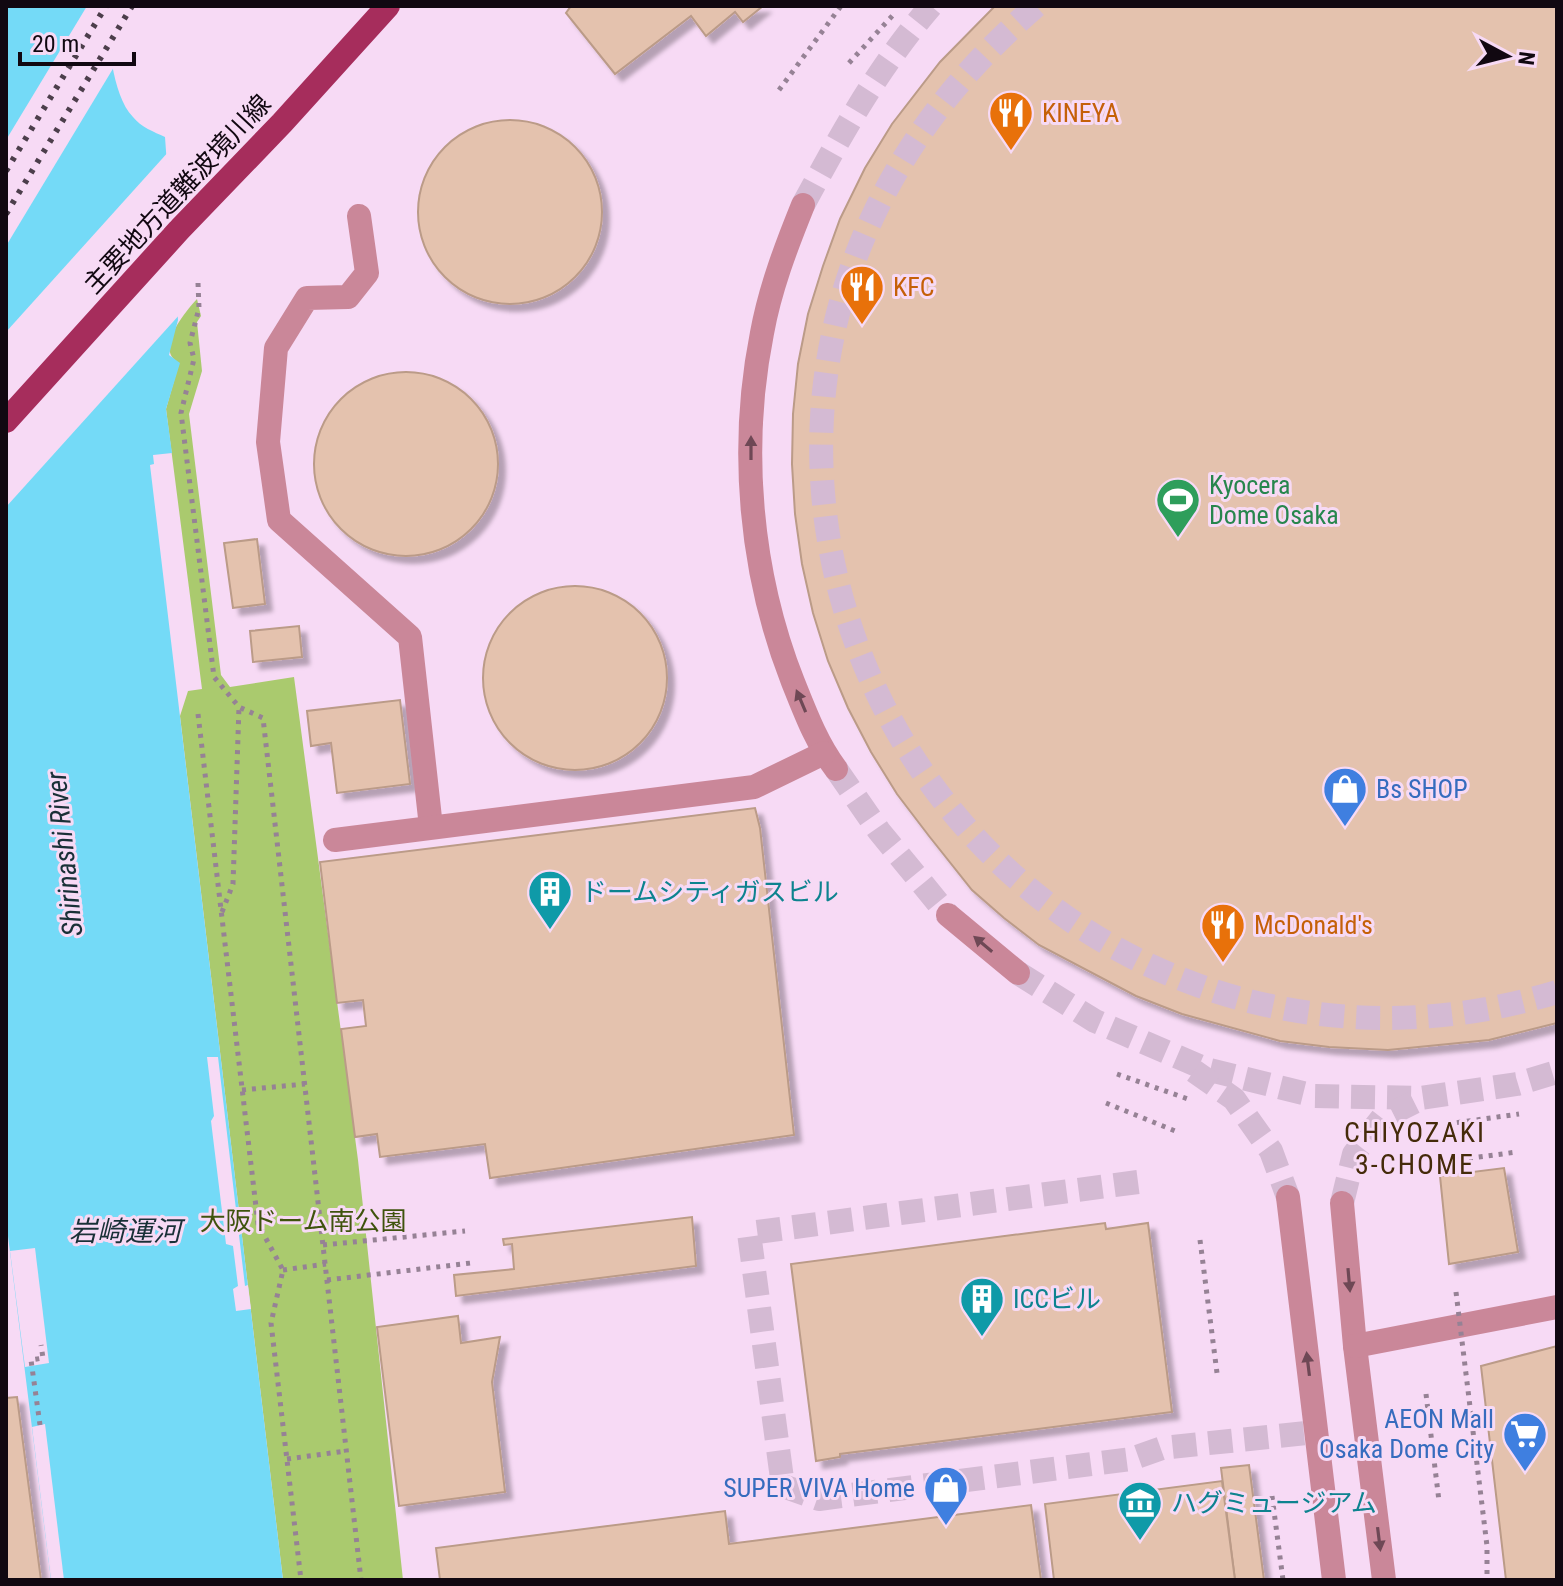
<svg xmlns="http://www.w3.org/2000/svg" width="1563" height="1586" viewBox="0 0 1563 1586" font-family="'Roboto Condensed','Noto Sans JP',sans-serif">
  <defs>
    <filter id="shadow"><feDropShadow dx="7" dy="7" stdDeviation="2" flood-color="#0004"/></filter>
  </defs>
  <rect width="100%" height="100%" fill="#f7daf5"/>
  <!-- green -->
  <path fill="#aaca6e" d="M197,299l4,17 -4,6 5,49 -13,43 32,261 9,12 64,-10 64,483 45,420h-120l-103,-864 8,-25 14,-2 -36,-280 13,-46c-25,-13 5,-50 18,-64z"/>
  <!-- water -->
  <path fill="#74daf7" d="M6,6h98c5,31 7,88 29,111 8,10 21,15 32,20l13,183 -9,35 11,8 -14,46 6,44 -19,2 1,9 -4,1 133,1115h-232l-45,-360z"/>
  <!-- pier -->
  <g fill="#f7daf5">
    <polygon points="87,6 108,6 117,62 6,246 6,140"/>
    <polygon points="170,150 181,313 6,507 6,332"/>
    <polygon points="207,1057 218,1057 245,1286 248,1285 251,1309 236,1311 233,1289 238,1286 233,1246 226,1244 211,1121 214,1116"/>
    <polygon points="35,1248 49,1363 25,1367 10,1251"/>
    <polygon points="45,1424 64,1580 51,1580 32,1427"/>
  </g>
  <!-- building -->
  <g fill="#e4c2ae" stroke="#bb9b88" stroke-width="2" filter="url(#shadow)">
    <polygon points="571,6 763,6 743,22 735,12 706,36 691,16 615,74 566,13"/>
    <polygon points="995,6 1557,6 1557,1023 1489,1040 1388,1050 1329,1047 1280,1041 1182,1014 1136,996 1039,945 1004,918 972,890 929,836 897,794 871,752 848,708 828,661 813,613 802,564 795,514 792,464 793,414 798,364 808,314 823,266 840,219 865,168 892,124 940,62"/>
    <circle cx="510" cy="212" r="92"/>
    <circle cx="406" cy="464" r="92"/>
    <polygon points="257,539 265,604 233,608 224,543"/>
    <circle cx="575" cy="678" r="92"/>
    <polygon points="299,626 302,657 253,662 250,631"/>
    <polygon points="400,700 410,784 337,793 331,743 311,746 307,711"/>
    <polygon points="755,808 760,828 794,1135 490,1178 485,1144 380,1157 377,1134 355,1137 341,1029 366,1026 363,1000 337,1003 320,862"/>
    <polygon points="1504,1168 1518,1252 1449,1264 1440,1176"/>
    <polygon points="692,1217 696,1266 456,1296 454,1275 514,1269 512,1244 504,1245 503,1239"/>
    <polygon points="1105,1223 1106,1229 1148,1223 1172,1412 840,1454 840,1457 816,1461 791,1264"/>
    <polygon points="458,1316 461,1343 500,1337 492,1382 505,1492 399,1506 377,1327"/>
    <polygon points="1557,1346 1557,1580 1506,1580 1481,1366"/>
    <polygon points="17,1397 41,1580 6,1580 6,1398"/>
    <polygon points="1249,1465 1264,1580 1235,1580 1221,1468"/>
    <polygon points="1222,1481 1235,1580 1054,1580 1045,1504"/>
    <polygon points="1031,1505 1041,1580 440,1580 436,1548 725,1511 729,1544"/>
  </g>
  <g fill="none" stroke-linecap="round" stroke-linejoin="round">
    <!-- minor-tunnel -->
    <g stroke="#d4bad3" stroke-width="24" stroke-dasharray="24 12" stroke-linecap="butt">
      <path d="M1036,6c-69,60 -124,127 -163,210 -141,299 18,661 327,770 115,41 240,42 357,6"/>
      <path d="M803,205c39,-72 74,-136 128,-199"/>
      <polyline points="836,769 879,831 948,915"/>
      <polyline points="1018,973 1095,1021 1206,1069 1315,1096 1421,1098 1517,1084 1557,1072"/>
      <polyline points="1194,1071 1234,1099 1271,1151 1288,1197"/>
      <polyline points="1138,1182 749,1233 783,1486 819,1499 1131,1459 1162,1448 1316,1432"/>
      <polyline points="1342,1203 1354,1154 1382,1118 1416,1101"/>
    </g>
    <!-- path -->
    <g stroke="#968295" stroke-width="5" stroke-dasharray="4 6" stroke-linecap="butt">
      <polyline points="849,63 894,14"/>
      <polyline points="779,90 841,6"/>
      <polyline points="198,283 199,308 190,343 194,359 181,413 214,677 239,707 263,718 361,1580"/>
      <polyline points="198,714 258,1224 283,1270 271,1323 301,1580"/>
      <polyline points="222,912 233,884 239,707"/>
      <polyline points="1117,1074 1188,1099"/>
      <polyline points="242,1090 305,1084"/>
      <polyline points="1106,1103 1180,1133"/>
      <polyline points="1447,1124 1519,1114"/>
      <polyline points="1449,1161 1517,1152"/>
      <polyline points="1200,1240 1217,1373"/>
      <polyline points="323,1245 465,1231"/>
      <polyline points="283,1270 326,1264"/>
      <polyline points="327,1280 471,1263"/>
      <polyline points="1426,1394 1439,1501"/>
      <polyline points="40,1425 31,1360 43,1358 41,1345"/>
      <polyline points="287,1459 346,1451"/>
      <polyline points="1272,1496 1283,1580"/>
    </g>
    <!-- minor -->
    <g stroke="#ca8799" stroke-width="24">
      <path d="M803,205c-17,42 -33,84 -41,128 -23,115 -12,240 31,349 12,30 24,62 43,87"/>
      <polyline points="359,216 367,273 348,297 307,298 276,348 268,442 279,520 410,637 431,827"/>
      <polyline points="335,840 754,787 824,753"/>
      <polyline points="948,915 1018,973"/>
      <polyline points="1288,1197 1334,1580"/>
      <polyline points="1342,1203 1355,1346 1384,1580"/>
      <polyline points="1355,1346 1557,1307"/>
    </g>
    <!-- major -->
    <polyline stroke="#a62d5c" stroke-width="24" points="6,421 179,230 282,123 388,6"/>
    <!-- rail -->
    <g stroke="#4c3e4b" stroke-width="6" stroke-dasharray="4 8" stroke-linecap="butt">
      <polyline points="6,171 106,6"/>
      <polyline points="6,214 132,6"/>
    </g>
    <!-- path-bridge -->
    <polyline stroke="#968295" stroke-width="5" stroke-dasharray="4 6" stroke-linecap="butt" points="1456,1292 1487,1546 1487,1580"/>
  </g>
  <!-- one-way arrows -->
  <defs><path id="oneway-solid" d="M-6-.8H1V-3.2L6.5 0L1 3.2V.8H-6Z" transform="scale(2)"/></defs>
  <g fill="#6e4855">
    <use href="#oneway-solid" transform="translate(751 448) rotate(-90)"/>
    <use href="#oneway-solid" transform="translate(801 701) rotate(-113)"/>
    <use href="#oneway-solid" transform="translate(983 944) rotate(-140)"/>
    <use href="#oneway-solid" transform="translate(1349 1280) rotate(85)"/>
    <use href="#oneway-solid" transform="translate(1308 1364) rotate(-97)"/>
    <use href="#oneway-solid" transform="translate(1379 1539) rotate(83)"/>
  </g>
  <!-- icons -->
  <defs>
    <g id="restaurant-pin" transform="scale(2.3)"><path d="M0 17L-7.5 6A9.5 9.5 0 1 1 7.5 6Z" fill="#e8710a" stroke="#f7daf5"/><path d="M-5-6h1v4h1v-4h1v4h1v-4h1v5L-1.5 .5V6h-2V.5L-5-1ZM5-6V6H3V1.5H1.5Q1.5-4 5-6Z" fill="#fff"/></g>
    <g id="stadium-pin" transform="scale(2.3)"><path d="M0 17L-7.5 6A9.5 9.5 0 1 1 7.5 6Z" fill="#2e9e5b" stroke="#f7daf5"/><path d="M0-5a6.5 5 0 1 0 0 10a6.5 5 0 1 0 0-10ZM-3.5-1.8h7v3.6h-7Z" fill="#fff"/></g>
    <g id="shop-pin" transform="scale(2.3)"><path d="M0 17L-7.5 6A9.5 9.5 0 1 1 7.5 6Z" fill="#3f7fe0" stroke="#f7daf5"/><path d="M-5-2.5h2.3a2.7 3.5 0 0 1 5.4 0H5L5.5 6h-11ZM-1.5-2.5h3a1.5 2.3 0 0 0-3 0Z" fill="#fff"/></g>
    <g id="building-pin" transform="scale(2.3)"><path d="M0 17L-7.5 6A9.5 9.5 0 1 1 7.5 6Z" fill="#0f9aa8" stroke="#f7daf5"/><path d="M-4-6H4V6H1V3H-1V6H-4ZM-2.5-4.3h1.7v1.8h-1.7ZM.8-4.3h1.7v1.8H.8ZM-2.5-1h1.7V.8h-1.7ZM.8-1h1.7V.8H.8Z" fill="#fff"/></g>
    <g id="supermarket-pin" transform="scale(2.3)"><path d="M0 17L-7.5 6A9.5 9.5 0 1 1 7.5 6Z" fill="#3f7fe0" stroke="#f7daf5"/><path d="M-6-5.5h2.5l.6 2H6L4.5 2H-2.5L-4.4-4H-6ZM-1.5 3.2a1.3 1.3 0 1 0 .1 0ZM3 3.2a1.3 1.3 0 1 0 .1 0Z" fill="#fff"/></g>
    <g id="museum-pin" transform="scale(2.3)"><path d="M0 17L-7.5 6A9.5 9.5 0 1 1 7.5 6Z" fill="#0f9aa8" stroke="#f7daf5"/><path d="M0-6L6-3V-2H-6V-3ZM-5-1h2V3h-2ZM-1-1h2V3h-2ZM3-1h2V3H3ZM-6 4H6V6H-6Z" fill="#fff"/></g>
  </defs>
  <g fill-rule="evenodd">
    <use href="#restaurant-pin" x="1011" y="113"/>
    <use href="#restaurant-pin" x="862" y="287"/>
    <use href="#stadium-pin" x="1178" y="500"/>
    <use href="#shop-pin" x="1345" y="789"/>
    <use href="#building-pin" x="550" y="892"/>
    <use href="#restaurant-pin" x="1223" y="925"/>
    <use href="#building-pin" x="982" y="1299"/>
    <use href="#supermarket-pin" x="1525" y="1434"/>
    <use href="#shop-pin" x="946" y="1488"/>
    <use href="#museum-pin" x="1140" y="1503"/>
  </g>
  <g text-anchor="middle" stroke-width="6" stroke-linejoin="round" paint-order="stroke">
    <!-- food labels -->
    <g font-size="26" fill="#c56008" stroke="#f7daf5" text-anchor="start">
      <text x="1042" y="122">KINEYA</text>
      <text x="893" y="296">KFC</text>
      <text x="1254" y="934">McDonald's</text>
    </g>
    <!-- street labels -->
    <g font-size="26" fill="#110811" stroke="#f7daf5">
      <text transform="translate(177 194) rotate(-47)" y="9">主要地方道難波境川線</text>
    </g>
    <!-- leisure labels -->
    <g font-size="26" fill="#27864d" stroke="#f7daf5" text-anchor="start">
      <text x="1209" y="494">Kyocera<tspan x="1209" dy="30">Dome Osaka</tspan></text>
    </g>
    <!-- shop labels -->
    <g font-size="26" fill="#366cbe" stroke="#f7daf5" text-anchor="end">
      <text x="1376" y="798" text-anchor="start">Bs SHOP</text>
      <text x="1494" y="1428">AEON Mall<tspan x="1494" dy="30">Osaka Dome City</tspan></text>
      <text x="915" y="1497">SUPER VIVA Home</text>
    </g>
    <!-- culture labels -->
    <g font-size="26" fill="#0d838f" stroke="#f7daf5" text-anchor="start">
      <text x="581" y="901">ドームシティガスビル</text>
      <text x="1013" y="1308">ICCビル</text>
      <text x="1171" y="1512">ハグミュージアム</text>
    </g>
    <!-- park labels -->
    <g font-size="26" fill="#3f530d" stroke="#f7daf5">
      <text x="303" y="1230">大阪ドーム南公園</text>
    </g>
    <!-- water labels -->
    <g font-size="28" font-style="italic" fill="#193037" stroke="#f7daf5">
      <text transform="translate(64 854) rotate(-96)" y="10">Shirinashi River</text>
      <text x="125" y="1241">岩崎運河</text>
    </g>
    <!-- neighbourhood labels -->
    <g font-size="28" letter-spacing="2" fill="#452b0a" stroke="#f7daf5">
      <text x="1415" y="1142">CHIYOZAKI<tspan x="1415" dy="32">3-CHOME</tspan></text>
    </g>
  </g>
  <!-- border -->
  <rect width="1563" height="1586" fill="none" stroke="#110811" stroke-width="16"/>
  <!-- north arrow -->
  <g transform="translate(1507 56) rotate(97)" stroke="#f7daf5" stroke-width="6" paint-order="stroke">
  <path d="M0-6L14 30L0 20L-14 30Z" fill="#110811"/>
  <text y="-12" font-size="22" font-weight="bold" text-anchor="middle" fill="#110811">N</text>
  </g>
  <!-- scale -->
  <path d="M20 52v12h114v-12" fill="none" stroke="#110811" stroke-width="4"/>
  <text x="32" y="52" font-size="24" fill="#110811" stroke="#f7daf5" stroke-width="6" paint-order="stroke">20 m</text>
</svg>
